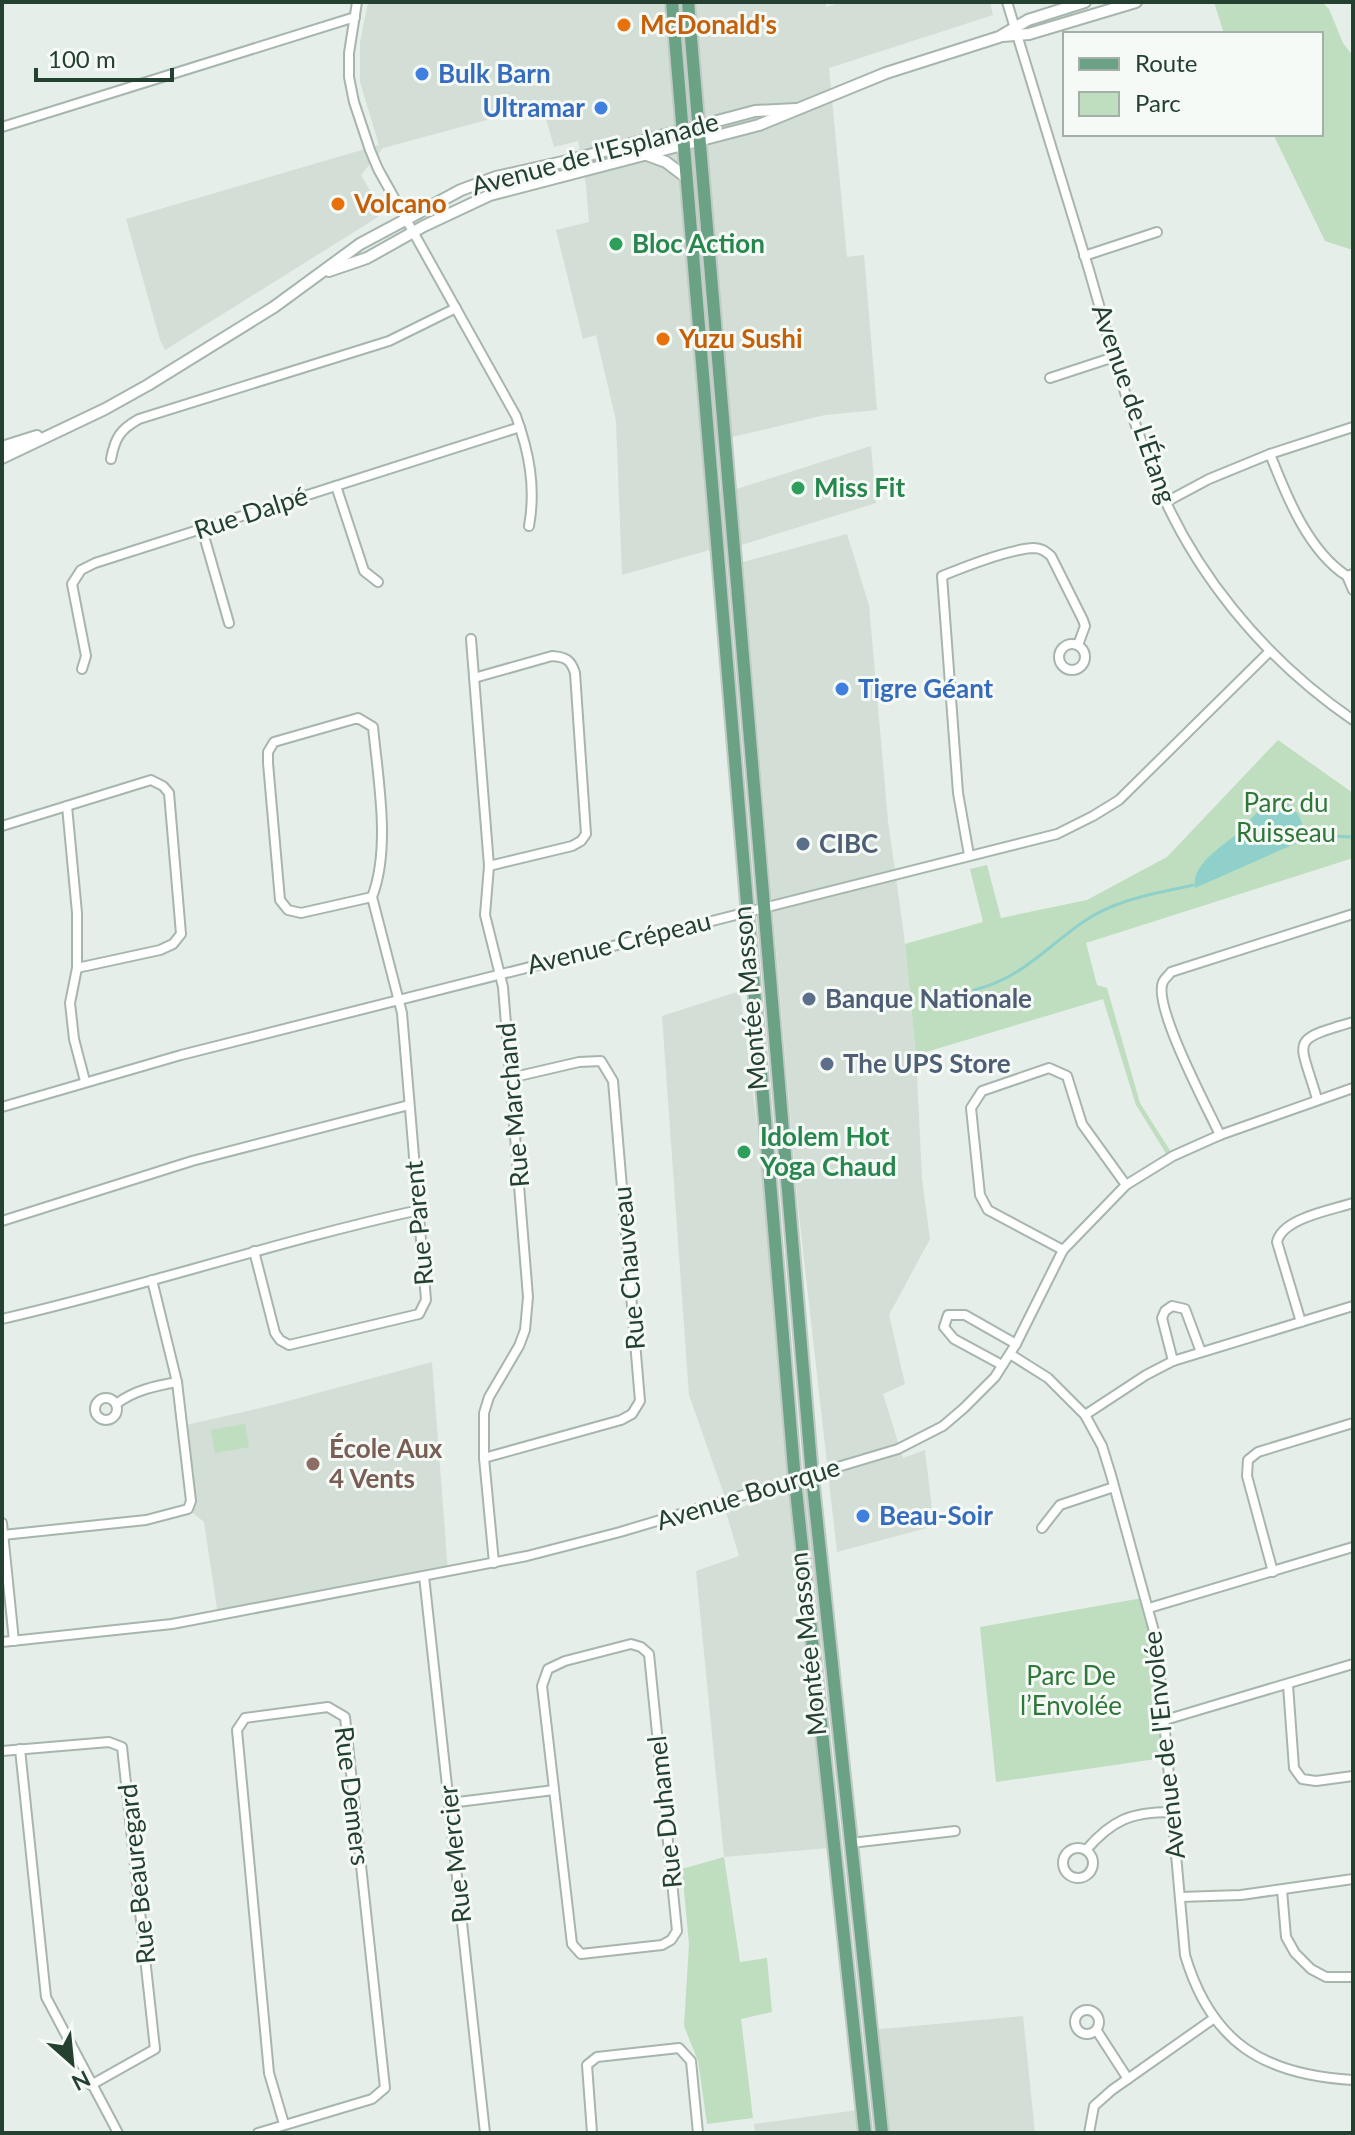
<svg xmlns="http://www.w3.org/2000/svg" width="1355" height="2135" viewBox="0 0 1355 2135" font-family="Lato,sans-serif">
  <rect width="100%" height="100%" fill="#e5eee8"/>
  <!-- built -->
  <g fill="#d3ded6">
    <polygon points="368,2 826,2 826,7 843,2 990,2 993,15 829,68 847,257 864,255 877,410 825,415 711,442 713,549 622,575 616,421 596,335 583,339 556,230 589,222 586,185 578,141 554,147 542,105 383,148 361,175 381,210 378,217 165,350 160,340 126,219 379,145 360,82 360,42"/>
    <polygon points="871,446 876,503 719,552 715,496"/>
    <polygon points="847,534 869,605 888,821 904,935 916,1055 922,1179 930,1239 889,1315 905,1384 883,1394 903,1458 925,1450 934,1526 837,1552 798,1206 743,562"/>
    <polygon points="740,991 801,1475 725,1497 689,1395 662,1016"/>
    <polygon points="432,1362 448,1572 218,1615 204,1522 188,1509 182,1426 273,1405"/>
    <polygon points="807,1487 840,1847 724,1857 696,1571 739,1556 726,1512"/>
    <polygon points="1023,2016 1035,2133 882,2133 871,2030"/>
    <polygon points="865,2109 866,2133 755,2133 754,2124"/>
  </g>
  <!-- green -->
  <g fill="#bfdebf">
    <polygon points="1214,2 1326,2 1324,4 1329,9 1343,43 1353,56 1353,250 1325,241 1273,134 1321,134 1321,34 1224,34"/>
    <polygon points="1278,740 1353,793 1353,858 1086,943 1097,985 1107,988 1140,1103 1171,1152 1167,1155 1136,1105 1103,999 916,1055 905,944 983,922 970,869 987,865 1001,918 1087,900 1167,857"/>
    <polygon points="245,1424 249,1447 215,1453 211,1430"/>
    <polygon points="1148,1597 1169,1718 1170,1757 996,1782 980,1627"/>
    <polygon points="724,1857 740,1962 767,1958 772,2012 741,2019 753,2118 707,2124 698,2061 684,2026 689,1944 682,1869"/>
  </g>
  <!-- water -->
  <path fill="#8fd1ca" d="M1275,798c18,4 36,26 24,44l-104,46c-4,-26 31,-43 47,-59 10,-11 19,-23 33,-31z"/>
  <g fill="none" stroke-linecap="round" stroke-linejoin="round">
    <!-- stream -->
    <g stroke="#8fd1ca" stroke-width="3">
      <polyline points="1304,835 1353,837"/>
      <path d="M974,990c48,-12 70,-41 109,-68 33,-23 72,-28 110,-37"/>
    </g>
    <!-- minor casing -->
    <g stroke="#a7b6ad" stroke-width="12">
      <g id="minor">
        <path d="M357,2l-8,51v24l5,25 16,48 8,19 138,247c13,36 20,71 13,110"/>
        <path d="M1007,2c27,89 55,178 82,268 19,66 37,133 62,197 39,103 112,191 202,253"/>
        <polyline points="2,127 355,17"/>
        <polyline points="1084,256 1157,232"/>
        <polyline points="1050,378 1114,357"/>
        <path d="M1270,454c16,41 38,97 77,122l6,-2"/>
        <path d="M111,459c4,-22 10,-30 28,-40l250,-78 67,-33"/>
        <polyline points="336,486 364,571 378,582"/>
        <polyline points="1166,502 1209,479 1270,454 1353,427"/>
        <polyline points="202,529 229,623"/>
        <polyline points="1347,576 1353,590"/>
        <polyline points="471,639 489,866 485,915 503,987 528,1297 525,1330 519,1346 489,1397 484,1413 484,1458 494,1563"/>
        <circle cx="1072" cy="657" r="13"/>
        <polyline points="82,669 86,656 72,584 81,570 95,563 520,427"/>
        <path d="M474,678l78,-22c14,1 19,4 23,17l11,161 -5,7 -9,5 -83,20"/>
        <polyline points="67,806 77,913 77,968 70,1003 74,1039 85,1081"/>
        <polyline points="2,826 151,780 163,786 169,793 181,934 173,944 160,950 77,968"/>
        <path d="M969,855l-11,-62 -16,-217c22,-9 68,-27 92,-28 7,0 11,3 17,8l32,64 2,6 -7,19"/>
        <path d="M1317,1099c-17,-60 -30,-58 36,-77"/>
        <polyline points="2,1107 181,1055 1057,834 1093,816 1119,800 1270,651"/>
        <path d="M1220,1135c-12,-26 -68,-130 -57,-153 2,-4 6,-7 8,-10l182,-58"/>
        <polyline points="2,1221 192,1161 409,1105"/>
        <polyline points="1063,1250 988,1210 980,1195 971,1108 982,1091 1049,1068 1067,1076 1082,1124 1126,1185"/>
        <path d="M254,1251l21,82 5,7 9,5 130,-31 7,-14 -24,-287 -30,-116 -71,16 -13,-3 -8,-10 -12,-137v-11l6,-10 84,-24 15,9c5,52 18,121 -1,170"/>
        <path d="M2,1319c140,-32 276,-78 417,-109"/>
        <path d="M1301,1322l-24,-80c5,-24 55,-32 76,-39"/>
        <path d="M1010,1354l38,24 37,37 17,31 9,29 46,167 28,313c26,88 79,120 168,125"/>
        <polyline points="1173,1361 1162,1318 1165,1311 1172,1306 1185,1309 1201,1352"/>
        <polyline points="1002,1365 954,1339 944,1327 948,1315 965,1315 1016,1344"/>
        <circle cx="106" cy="1409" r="11"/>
        <path d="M116,1404c19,-14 39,-18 61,-22"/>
        <polyline points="1085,1415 1146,1375 1173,1361 1353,1306"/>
        <polyline points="484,1458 621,1420 632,1414 640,1401 613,1081 601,1061 579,1062 510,1078"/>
        <polyline points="2,1523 14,1641"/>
        <polyline points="1042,1528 1060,1505 1114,1487"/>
        <polyline points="3,1535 146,1520 188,1509 191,1501 177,1382 152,1280"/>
        <polyline points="1273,1572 1247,1476 1248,1460 1258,1452 1353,1423"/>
        <polyline points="424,1576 485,2133"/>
        <polyline points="1149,1608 1353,1547"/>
        <polyline points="2,1642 172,1624 527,1556 620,1532 898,1449 943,1426 964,1408 995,1377 1016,1344 1063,1250 1126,1185 1173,1156 1220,1135 1353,1088"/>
        <polygon points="631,1644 641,1647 649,1654 677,1931 671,1940 662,1945 581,1954 572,1944 542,1686 548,1669 565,1661"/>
        <polyline points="1288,1685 1294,1768 1302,1779 1316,1781 1353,1776"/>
        <polyline points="1165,1720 1353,1664"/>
        <polyline points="20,1749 46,1997 118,2133"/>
        <polyline points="2,1751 109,1742 122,1747 155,2049 91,2085"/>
        <polyline points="450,1803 554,1790"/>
        <polyline points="851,1843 955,1831"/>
        <circle cx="1078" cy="1863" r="15"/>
        <path d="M1086,1850c26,-30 45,-38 85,-38"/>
        <polyline points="1282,1890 1286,1937 1295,1953 1311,1969 1326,1977 1353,1977"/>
        <polyline points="1180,1897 1241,1895 1353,1879"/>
        <circle cx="1087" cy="2022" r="12"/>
        <polyline points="1097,2031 1128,2079"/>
        <polyline points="258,2133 372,2099 385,2088 345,1717 328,1707 245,1718 237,1730 269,2073 284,2124"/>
        <polyline points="592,2133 587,2065 597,2057 679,2048 691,2061 698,2133"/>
        <polyline points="1089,2133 1094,2106 1112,2090 1213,2019"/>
      </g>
    </g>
    <!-- tertiary casing -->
    <g stroke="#a7b6ad" stroke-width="14">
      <g id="tertiary">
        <polyline points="1003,36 1029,34 1136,2"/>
        <polyline points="647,155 666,162 687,178"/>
        <polyline points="329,271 367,258 424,226 490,195 759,125 886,73 999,37 1028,20 1085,2"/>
        <polyline points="2,447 37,436"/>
        <polyline points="2,458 105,409 148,385 274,307 360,244 461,190 496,177 563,162 755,111 796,109"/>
      </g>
    </g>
    <!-- primary casing -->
    <g stroke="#c2cac5" stroke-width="16">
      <g id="primary">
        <polyline points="672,2 795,1481 865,2133"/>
        <polyline points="688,2 812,1476 882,2133"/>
      </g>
    </g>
    <!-- minor -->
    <use href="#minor" stroke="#fff" stroke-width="8"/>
    <!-- tertiary -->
    <use href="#tertiary" stroke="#fff" stroke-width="10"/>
    <!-- primary -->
    <use href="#primary" stroke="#6ba286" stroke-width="12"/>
  </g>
  <!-- markers -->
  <g fill="#e8710a" stroke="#f6faf7" stroke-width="3">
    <circle cx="624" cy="25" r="8"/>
    <circle cx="338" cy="204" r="8"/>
    <circle cx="663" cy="339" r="8"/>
  </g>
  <g fill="#3f7fe0" stroke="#f6faf7" stroke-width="3">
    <circle cx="422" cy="74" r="8"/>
    <circle cx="601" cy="108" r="8"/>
    <circle cx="842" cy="689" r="8"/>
    <circle cx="863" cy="1516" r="8"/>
  </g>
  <g fill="#2e9e5b" stroke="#f6faf7" stroke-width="3">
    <circle cx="616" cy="244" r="8"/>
    <circle cx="798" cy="488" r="8"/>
    <circle cx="744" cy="1152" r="8"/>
  </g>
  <g fill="#5c6f8a" stroke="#f6faf7" stroke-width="3">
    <circle cx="803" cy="844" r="8"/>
    <circle cx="809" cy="999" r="8"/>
    <circle cx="827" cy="1064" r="8"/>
  </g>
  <circle fill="#8d6e63" stroke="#f6faf7" stroke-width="3" cx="313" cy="1464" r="8"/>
  <g text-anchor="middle" stroke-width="6" stroke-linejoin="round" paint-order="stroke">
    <!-- food labels -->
    <g font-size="26" font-weight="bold" fill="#c56008" stroke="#f6faf7" text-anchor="start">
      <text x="640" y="34">McDonald's</text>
      <text x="354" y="213">Volcano</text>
      <text x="679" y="348">Yuzu Sushi</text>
    </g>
    <!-- shop labels -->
    <g font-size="26" font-weight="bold" fill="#366cbe" stroke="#f6faf7" text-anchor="start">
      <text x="438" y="83">Bulk Barn</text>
      <text x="585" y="117" text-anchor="end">Ultramar</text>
      <text x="858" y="698">Tigre Géant</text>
      <text x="879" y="1525">Beau-Soir</text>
    </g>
    <!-- street labels -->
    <g font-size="26" fill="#244031" stroke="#f6faf7">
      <text transform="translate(595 154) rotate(-15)" y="9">Avenue de l'Esplanade</text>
      <text transform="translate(1134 404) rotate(71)" y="9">Avenue de L'Étang</text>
      <text transform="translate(251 513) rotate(-18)" y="9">Rue Dalpé</text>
      <text transform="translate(619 943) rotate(-14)" y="9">Avenue Crépeau</text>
      <text transform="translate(750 998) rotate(-95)" y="9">Montée Masson</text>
      <text transform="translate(513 1105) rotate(-95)" y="9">Rue Marchand</text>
      <text transform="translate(419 1223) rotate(-95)" y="9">Rue Parent</text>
      <text transform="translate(629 1268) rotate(-95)" y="9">Rue Chauveau</text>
      <text transform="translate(748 1494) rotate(-17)" y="9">Avenue Bourque</text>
      <text transform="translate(808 1644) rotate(-96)" y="9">Montée Masson</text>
      <text transform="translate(1164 1745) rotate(-96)" y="9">Avenue de l'Envolée</text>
      <text transform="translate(352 1796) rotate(83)" y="9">Rue Demers</text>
      <text transform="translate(665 1812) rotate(-96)" y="9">Rue Duhamel</text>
      <text transform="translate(455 1854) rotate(-96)" y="9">Rue Mercier</text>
      <text transform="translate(137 1874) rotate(-96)" y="9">Rue Beauregard</text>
    </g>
    <!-- leisure labels -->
    <g font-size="26" font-weight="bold" fill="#27864d" stroke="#f6faf7" text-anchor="start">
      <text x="632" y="253">Bloc Action</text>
      <text x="814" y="497">Miss Fit</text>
      <text x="760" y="1146">Idolem Hot<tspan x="760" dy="30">Yoga Chaud</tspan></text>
    </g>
    <!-- park labels -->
    <g font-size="26" fill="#2f7639" stroke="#f6faf7">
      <text x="1286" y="812">Parc du<tspan x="1286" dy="30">Ruisseau</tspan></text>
      <text x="1071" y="1685">Parc De<tspan x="1071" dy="30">l’Envolée</tspan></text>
    </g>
    <!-- service labels -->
    <g font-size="26" font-weight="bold" fill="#4e5e75" stroke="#f6faf7" text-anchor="start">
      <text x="819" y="853">CIBC</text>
      <text x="825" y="1008">Banque Nationale</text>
      <text x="843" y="1073">The UPS Store</text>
    </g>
    <!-- education labels -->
    <g font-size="26" font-weight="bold" fill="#785e54" stroke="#f6faf7" text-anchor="start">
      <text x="329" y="1458">École Aux<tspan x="329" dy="30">4 Vents</tspan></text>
    </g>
  </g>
  <!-- border -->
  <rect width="1355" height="2135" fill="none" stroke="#244031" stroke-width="8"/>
  <!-- legend -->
  <rect x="1063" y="32" width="260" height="104" fill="#f6faf7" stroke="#a2b0a8" stroke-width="2"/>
  <rect x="1079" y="58" width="40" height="12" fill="#6ba286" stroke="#a2b0a8" stroke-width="2"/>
  <text x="1135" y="72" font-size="24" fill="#244031">Route</text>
  <rect x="1079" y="92" width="40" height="24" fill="#bfdebf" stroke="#a2b0a8" stroke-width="2"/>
  <text x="1135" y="112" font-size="24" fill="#244031">Parc</text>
  <!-- north arrow -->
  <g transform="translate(72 2063) rotate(153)" stroke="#f6faf7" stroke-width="6" paint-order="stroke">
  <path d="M0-6L14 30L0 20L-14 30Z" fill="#244031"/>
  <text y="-12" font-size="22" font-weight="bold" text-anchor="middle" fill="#244031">N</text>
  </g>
  <!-- scale -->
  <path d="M36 68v12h136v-12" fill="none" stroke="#244031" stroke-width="4"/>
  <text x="48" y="68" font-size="24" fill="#244031" stroke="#f6faf7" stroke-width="6" paint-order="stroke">100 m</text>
</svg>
